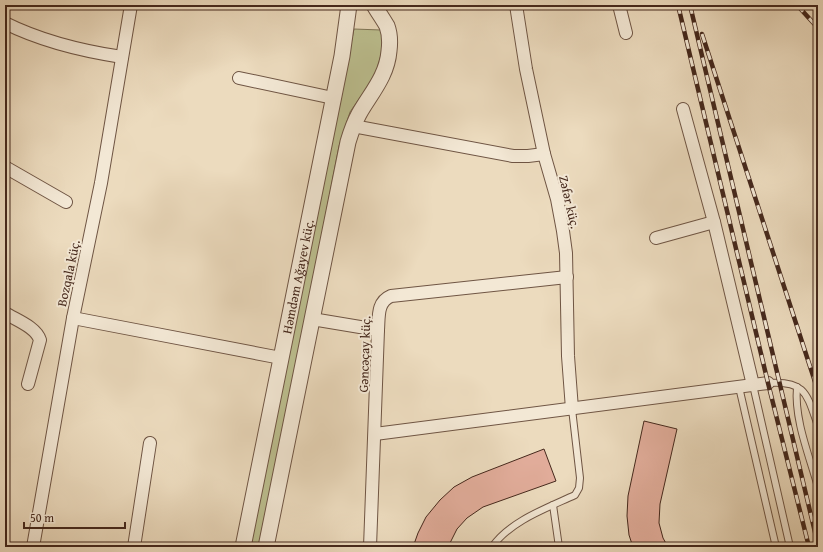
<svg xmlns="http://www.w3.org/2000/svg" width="823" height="552" viewBox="0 0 823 552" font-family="'Gentium Book Plus',serif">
  <rect width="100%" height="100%" fill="#ecdbbe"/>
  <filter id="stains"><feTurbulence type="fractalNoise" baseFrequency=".005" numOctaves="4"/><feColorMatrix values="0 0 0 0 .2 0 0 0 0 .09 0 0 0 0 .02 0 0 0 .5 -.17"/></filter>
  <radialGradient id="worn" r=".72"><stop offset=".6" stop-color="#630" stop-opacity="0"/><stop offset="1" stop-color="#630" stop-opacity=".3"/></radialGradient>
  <!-- green -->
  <polygon fill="#bcbf8f" stroke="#807456" points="354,29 381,30 384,44 374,80 361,96 350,112 339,146 261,547 250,547"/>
  <!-- building -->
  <g fill="#e2ad9b" stroke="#45281c">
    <polygon points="644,421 677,429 660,504 659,523 663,538 668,547 633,547 629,535 627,516 628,496"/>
    <polygon points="544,449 556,481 483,507 467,518 457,529 448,547 413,547 418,533 426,517 440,500 454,487 472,477"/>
  </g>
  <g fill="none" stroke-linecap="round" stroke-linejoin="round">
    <!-- service casing -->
    <g stroke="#6f5544" stroke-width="8">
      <g id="service">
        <path d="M768,383c38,-3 39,12 50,43"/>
        <polyline points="753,385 790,547"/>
        <polyline points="739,387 776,547"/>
        <path d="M797,387c-3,32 12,68 21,100"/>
        <polyline points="553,505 559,547"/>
        <path d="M492,547c18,-26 55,-39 83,-52l4,-7 1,-10 -8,-69"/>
      </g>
    </g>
    <!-- minor casing -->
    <g stroke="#6f5544" stroke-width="14">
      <g id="minor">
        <polyline points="516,5 526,69 544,154 557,199 563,231 566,253 568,356 572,409"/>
        <polyline points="619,5 626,33"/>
        <path d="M5,23c36,18 77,28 117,34"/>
        <polyline points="239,78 333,98"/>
        <polyline points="683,109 714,222 753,385"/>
        <polyline points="353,126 513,156 528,156 544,154"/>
        <polyline points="5,167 66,202"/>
        <polyline points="656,238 714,222"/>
        <path d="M5,313c11,7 31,14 35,27l-12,44"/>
        <polyline points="73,318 281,358"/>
        <polyline points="312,319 378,330"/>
        <polyline points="375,434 768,383"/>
        <polyline points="33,547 73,318 101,183 131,5"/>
        <polyline points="134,547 150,443"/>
        <path d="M370,547l8,-217c1,-14 -1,-28 13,-34l176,-19"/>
      </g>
    </g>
    <!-- tertiary casing -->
    <g stroke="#6f5544" stroke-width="17">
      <g id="tertiary">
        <path id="s1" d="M243,547l99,-491 7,-51"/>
        <path d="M266,547l82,-405c3,-10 6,-19 11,-28 12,-21 28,-38 30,-63 1,-8 1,-17 -2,-25 -4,-7 -9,-14 -13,-21"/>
      </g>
    </g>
    <!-- service -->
    <use href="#service" stroke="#f3e8d5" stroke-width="6"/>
    <!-- minor -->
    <use href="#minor" stroke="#f3e8d5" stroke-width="12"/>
    <!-- tertiary -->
    <use href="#tertiary" stroke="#f3e8d5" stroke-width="15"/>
    <!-- rail casing -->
    <g stroke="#45281c" stroke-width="4.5">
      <g id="rail">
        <polyline points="678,5 768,383 809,547"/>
        <polyline points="690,5 818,545"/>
        <polyline points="797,5 818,28"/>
        <polyline points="812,5 818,12"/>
        <polyline points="702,34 818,391"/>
      </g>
    </g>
    <!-- rail -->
    <use href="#rail" stroke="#f3e8d5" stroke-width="3" stroke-dasharray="9" stroke-linecap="butt"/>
  </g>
  <g text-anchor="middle" stroke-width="4" stroke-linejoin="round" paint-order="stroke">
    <!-- street labels -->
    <g font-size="13" fill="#45281c" stroke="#f3e8d5">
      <text transform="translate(570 202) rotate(77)" y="5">Zəfər küç.</text>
      <text transform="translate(68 273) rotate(-78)" y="5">Bozqala küç.</text>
      <text dy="5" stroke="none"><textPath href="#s1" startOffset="276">Həmdəm Ağayev küç.</textPath></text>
      <text transform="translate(364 354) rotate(-88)" y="5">Gəncəçay küç.</text>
    </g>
  </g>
  <!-- margin -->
  <rect width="823" height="552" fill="none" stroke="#ecdbbe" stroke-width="20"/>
  <rect x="6" y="6" width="811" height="540" fill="none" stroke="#45281c" stroke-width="2"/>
  <rect x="10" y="10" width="803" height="532" fill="none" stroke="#45281c"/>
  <!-- scale -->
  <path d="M24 522v6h101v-6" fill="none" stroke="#45281c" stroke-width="2"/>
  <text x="30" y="522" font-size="12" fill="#45281c" stroke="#f3e8d5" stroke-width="3" paint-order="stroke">50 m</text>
  <rect width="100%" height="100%" filter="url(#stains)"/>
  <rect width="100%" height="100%" fill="url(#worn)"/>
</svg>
